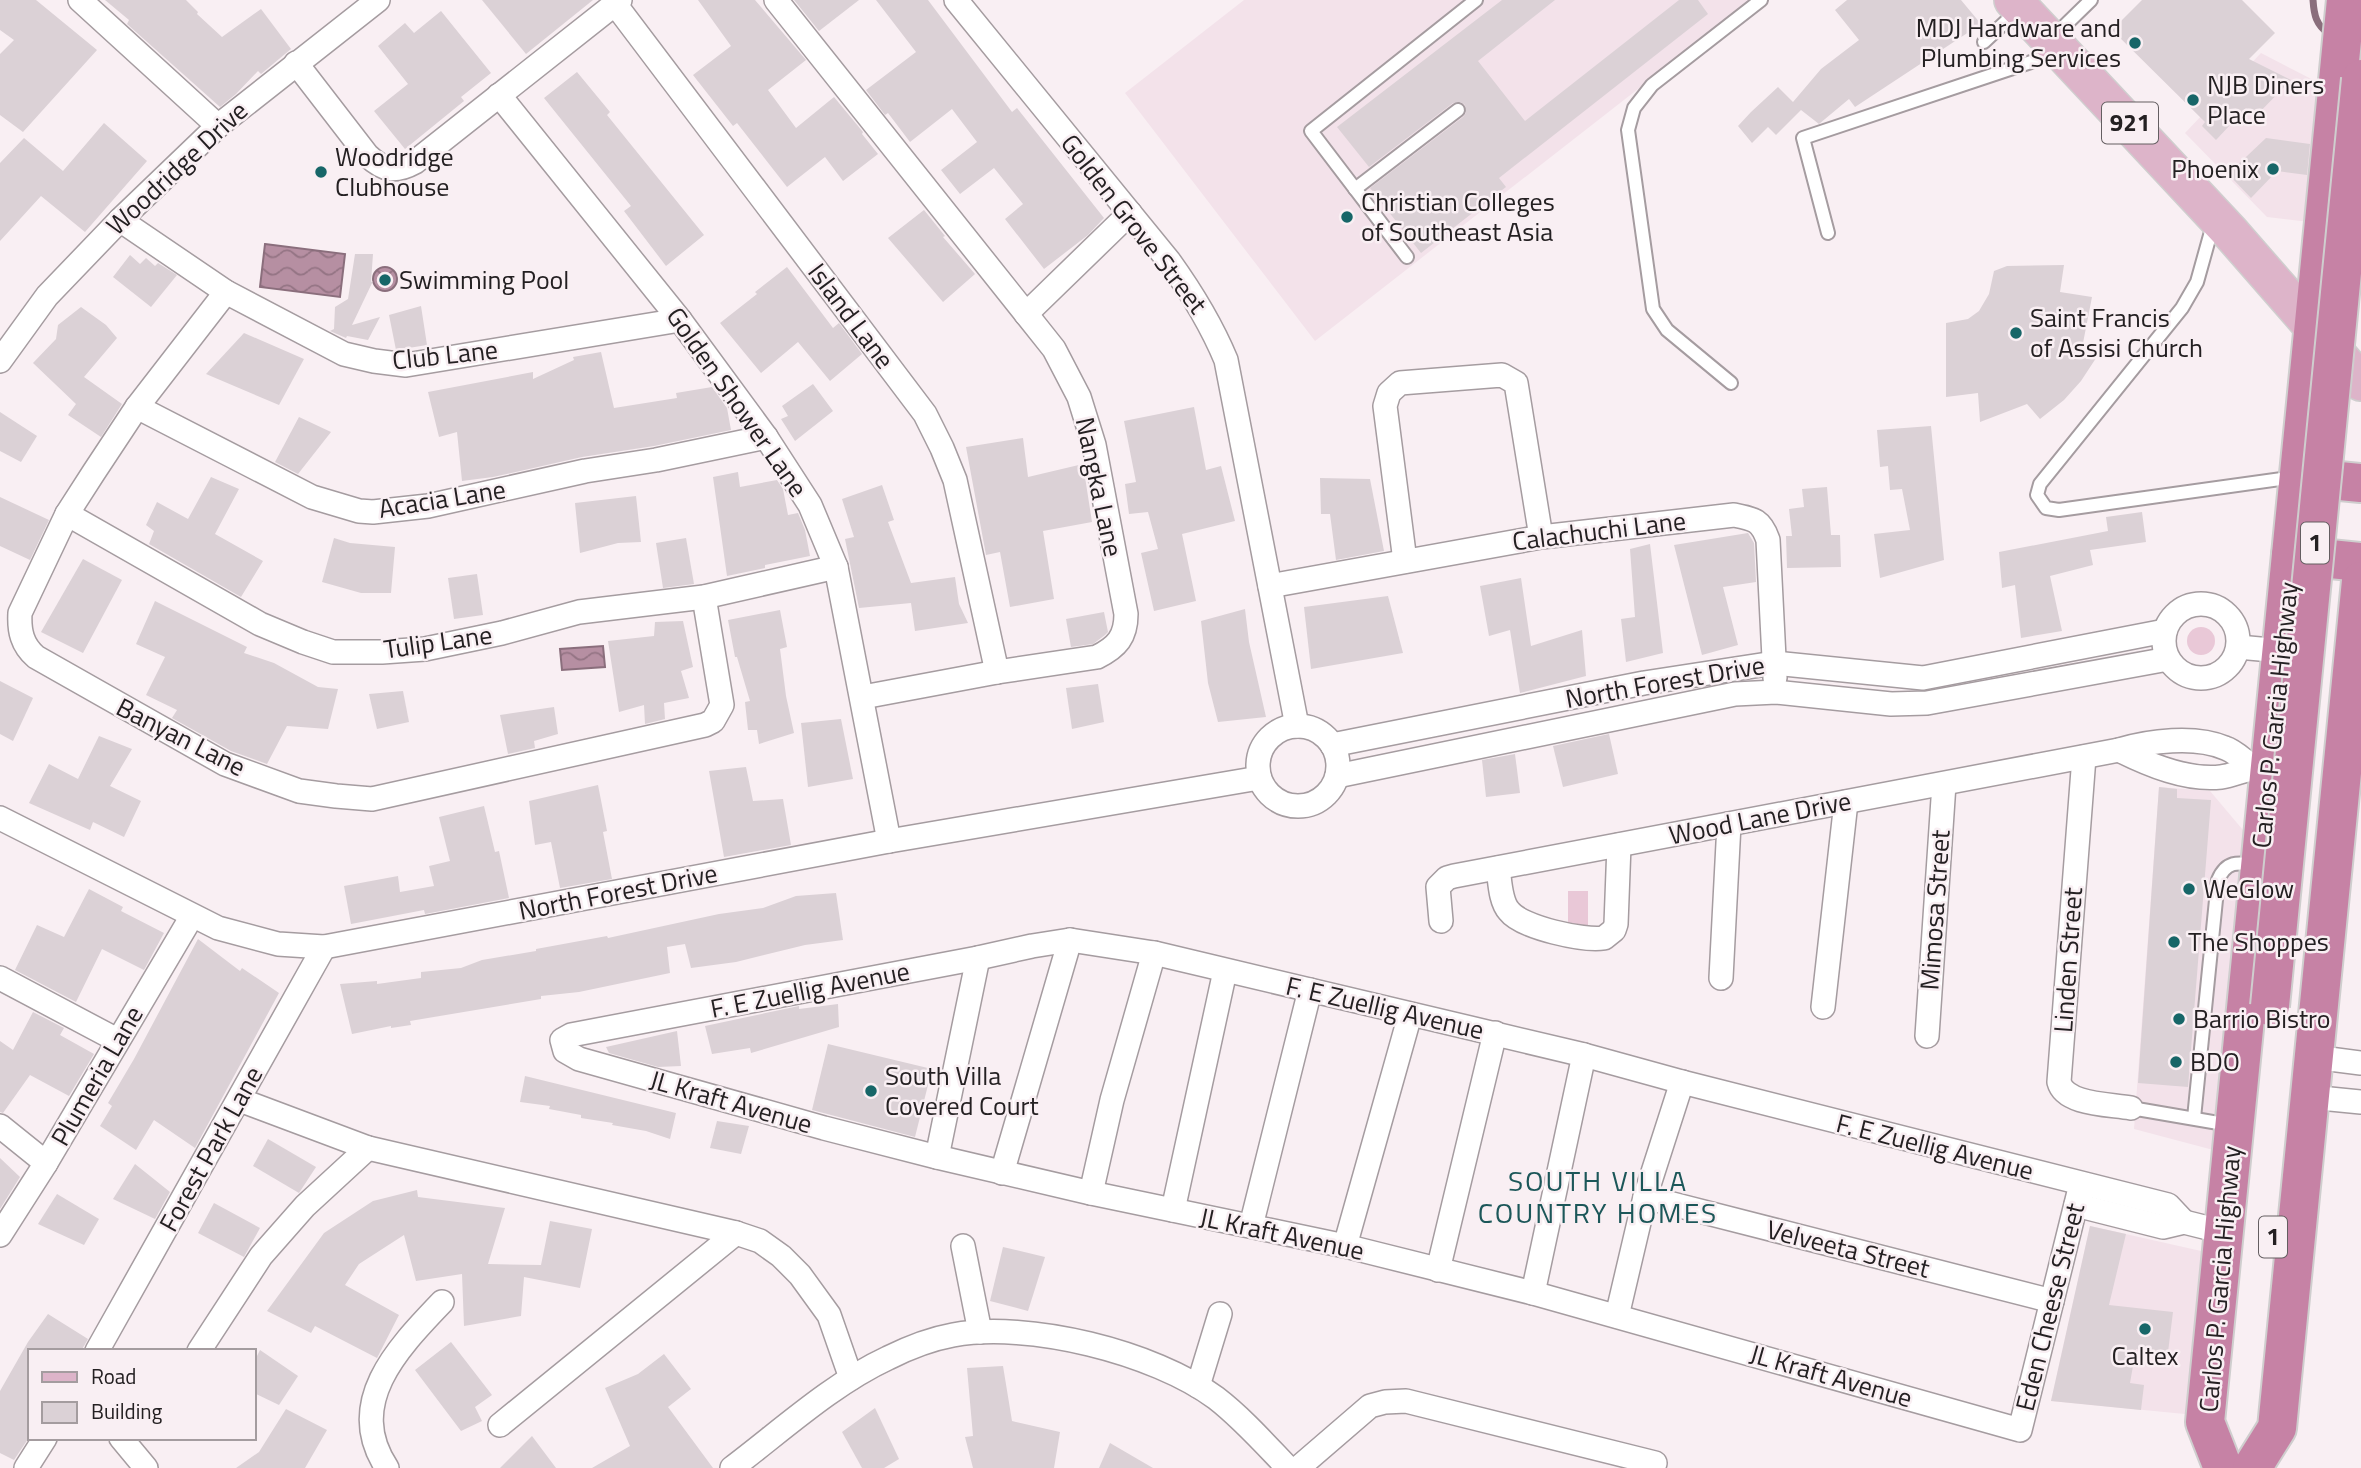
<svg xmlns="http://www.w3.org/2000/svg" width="2361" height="1468" viewBox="0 0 2361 1468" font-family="'Titillium Web',sans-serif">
  <defs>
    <pattern id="water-waves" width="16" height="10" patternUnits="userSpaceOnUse" patternTransform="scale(1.75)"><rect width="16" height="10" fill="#b68fa2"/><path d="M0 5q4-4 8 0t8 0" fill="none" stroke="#947484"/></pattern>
  </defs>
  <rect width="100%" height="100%" fill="#f9eff3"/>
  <!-- built -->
  <g fill="#f3e2ea">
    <polygon points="1244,0 1752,0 1315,341 1125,93"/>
    <polygon points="2261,53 2325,86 2310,222 2267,217 2185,133"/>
    <polygon points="2159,787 2210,791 2253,842 2221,1152 2134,1129"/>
    <polygon points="2090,1226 2210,1253 2195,1415 2051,1401"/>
  </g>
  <!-- green -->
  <g fill="#e9c8d7">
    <circle cx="2201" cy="641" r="14"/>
    <rect x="1568" y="891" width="20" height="34"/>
  </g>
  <!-- water -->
  <g fill="url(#water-waves)" stroke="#8a6e7c" stroke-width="2">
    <polygon points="265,244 345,254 340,297 260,287"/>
    <circle cx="385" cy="279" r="12"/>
    <polygon points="603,646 605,667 562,670 560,649"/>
  </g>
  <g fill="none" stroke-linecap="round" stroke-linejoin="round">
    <!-- stream -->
    <path stroke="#8a6e7c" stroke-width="7" d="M2313,0c1,15 3,25 16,34"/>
  </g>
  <!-- building -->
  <g fill="#dbd1d6">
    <polygon points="0,0 36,0 97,50 23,132 0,115 0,54 14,40 0,30"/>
    <polygon points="105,0 186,0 198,12 197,14 222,37 261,9 291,49 261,74 258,71 236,94 220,107 127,24 129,20"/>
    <polygon points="482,0 593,0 526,54"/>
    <polygon points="698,0 755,0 806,60 768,90 796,128 834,97 863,132 862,134 878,154 843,181 825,157 787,187 737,123 733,126 693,75 731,46"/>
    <polygon points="794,0 859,0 819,31"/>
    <polygon points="876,0 928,0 1012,112 1017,108 1104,218 1088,235 1044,269 1005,219 1023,204 994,168 960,194 941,170 977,142 952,109 910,142 888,113 885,115 866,90 916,52"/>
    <polygon points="1502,0 1555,0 1478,61 1525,121 1679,0 1698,0 1708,14 1499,178 1506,187 1421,253 1370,188 1463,117 1466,113 1465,105 1461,102 1453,103 1369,167 1337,127"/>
    <polygon points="1847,0 1961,0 1981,24 1855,107 1849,99 1819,124 1801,110 1776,135 1768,127 1752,143 1738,126 1751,112 1778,87 1793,102 1821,69 1859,40 1835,10"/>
    <polygon points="2142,0 2242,0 2275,33 2249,59 2291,80 2255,117 2246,108 2216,140 2202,126 2205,122 2112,30"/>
    <polygon points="441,11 491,73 461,97 464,101 405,149 374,111 408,84 378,46 405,23 414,33"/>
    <polygon points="577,72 610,112 607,115 704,235 666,266 624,211 631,206 544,98"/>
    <polygon points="104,123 147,161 85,232 41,196 0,241 0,163 24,138 63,171"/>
    <polygon points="2266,138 2310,144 2307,175 2277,171 2251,198 2228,174"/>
    <polygon points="924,210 945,236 943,237 975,274 943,302 888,238"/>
    <polygon points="355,254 373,254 371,282 373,281 352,325 380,317 368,340 347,336 346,338 330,331 334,329 335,307 348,299"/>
    <polygon points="130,255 140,264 146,258 155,266 158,263 177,275 151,307 113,277"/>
    <polygon points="2064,265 2060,292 2092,297 2083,343 2100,352 2081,381 2064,400 2040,419 2027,404 1980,422 1978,393 1946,397 1946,323 1968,319 1979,311 1989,294 1994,271 2007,266"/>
    <polygon points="787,267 833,328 839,323 862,354 830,381 798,342 761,373 720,323 757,294 755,292"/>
    <polygon points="421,306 427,345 396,350 389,315"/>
    <polygon points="81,307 106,325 117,338 84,377 122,404 101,437 68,415 76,404 33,363 56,339 58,325"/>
    <polygon points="244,333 304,359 279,405 206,374"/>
    <polygon points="601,352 614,408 677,398 676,393 712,387 727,408 731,430 654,446 582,457 493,477 462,481 457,432 439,437 428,392 533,372 533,379 574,360 573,357"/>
    <polygon points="813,384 833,411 795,441 781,419 788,416 782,406"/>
    <polygon points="1194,407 1206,470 1221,466 1235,521 1182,534 1196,601 1154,611 1141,553 1158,549 1148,512 1129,514 1125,484 1136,482 1124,421"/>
    <polygon points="0,412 37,436 21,462 0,451"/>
    <polygon points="299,417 331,432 298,474 275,462"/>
    <polygon points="1931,426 1944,560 1880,578 1874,534 1910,530 1902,489 1890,490 1888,466 1880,467 1877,430"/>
    <polygon points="1023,438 1028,477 1083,464 1092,522 1043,531 1054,599 1010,607 1000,552 986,555 966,447"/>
    <polygon points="738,472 740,487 777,480 783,489 788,515 798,513 805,530 810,556 765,565 765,568 727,576 713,477"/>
    <polygon points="211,477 239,489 215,534 263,561 241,597 149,544 154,531 146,525 157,502 188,519"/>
    <polygon points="1320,478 1370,479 1384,551 1336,560 1330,514 1321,514"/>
    <polygon points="882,485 894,520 888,522 911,583 955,577 959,604 968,623 915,631 911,603 859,608 845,539 854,537 842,499"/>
    <polygon points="1827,487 1831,535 1840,535 1841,567 1787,568 1786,536 1792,536 1789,509 1804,507 1802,489"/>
    <polygon points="636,496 641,542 618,543 580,553 575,503"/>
    <polygon points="0,497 49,520 30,560 0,546"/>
    <polygon points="2142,512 2146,542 2090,550 2093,565 2050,576 2062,631 2021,638 2015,585 2002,588 1999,552 2108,531 2106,517"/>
    <polygon points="1748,533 1754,543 1756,582 1723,587 1738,645 1702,655 1674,545"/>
    <polygon points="334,538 350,543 395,547 391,593 361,593 322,582"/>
    <polygon points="686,538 694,584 663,588 656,543"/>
    <polygon points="1650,544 1663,653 1626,662 1621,619 1635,617 1630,549"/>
    <polygon points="83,559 122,580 83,653 41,632"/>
    <polygon points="477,574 483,615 454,619 448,578"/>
    <polygon points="1521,578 1531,646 1582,630 1586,676 1520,693 1510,630 1489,636 1480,586"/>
    <polygon points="1388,596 1403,653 1311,669 1304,607"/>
    <polygon points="155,601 247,647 244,653 274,663 318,687 338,689 328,729 287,726 267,764 231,751 172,718 177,710 146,695 165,657 136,644"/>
    <polygon points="1245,609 1249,642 1266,717 1218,722 1208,683 1201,621"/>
    <polygon points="780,610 787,647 780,649 786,696 794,733 759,744 757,730 748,730 745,702 750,701 737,657 735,657 728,620"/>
    <polygon points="1104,612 1108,632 1105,635 1093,644 1071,647 1066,619"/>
    <polygon points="683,621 693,667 681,671 689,698 664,703 665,719 645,724 644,705 619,712 608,641 654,636 655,622"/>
    <polygon points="0,681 33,698 13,741 0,734"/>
    <polygon points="1098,684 1104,722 1072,729 1066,688"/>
    <polygon points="403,691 409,722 377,729 369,694"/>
    <polygon points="554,707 558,734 534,741 535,748 508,754 500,715"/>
    <polygon points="841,719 853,779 808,787 801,723"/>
    <polygon points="1609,734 1618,774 1563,787 1553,746"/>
    <polygon points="99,736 132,749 110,786 141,801 124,837 93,822 90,830 29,803 49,764 78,779"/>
    <polygon points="1515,754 1520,793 1486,797 1482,760"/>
    <polygon points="746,767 753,801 783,799 791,845 724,857 709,771"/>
    <polygon points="598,785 607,831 603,832 612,879 560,888 551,842 535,845 529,801"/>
    <polygon points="2159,787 2177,789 2177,798 2211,800 2188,1087 2138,1083"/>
    <polygon points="484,806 495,852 499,851 509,898 425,914 424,910 351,924 344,886 398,876 400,892 434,886 429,866 450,861 439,817"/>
    <polygon points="89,889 123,907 121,911 164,933 144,970 102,949 76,1002 15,970 37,925 64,937"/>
    <polygon points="836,893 843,940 805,945 736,962 691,968 685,944 667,947 670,973 579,992 541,996 541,999 410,1021 411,1025 391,1028 391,1026 352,1034 340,984 377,981 377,984 421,978 421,972 461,968 482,960 536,951 536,949 607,936 608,938 719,914 763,908 796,896"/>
    <polygon points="198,939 240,971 242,968 279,993 195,1148 154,1120 136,1150 100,1126 112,1106 108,1103 134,1059"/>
    <polygon points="838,1004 839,1027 751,1053 750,1048 712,1054 705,1026 799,1006 799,1009"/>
    <polygon points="33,1012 64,1028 60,1035 94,1054 69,1096 30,1075 3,1113 0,1112 0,1041 13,1050"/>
    <polygon points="677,1031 681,1066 658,1067 609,1053 606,1047"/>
    <polygon points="828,1044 932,1069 915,1137 812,1110"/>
    <polygon points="525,1076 676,1113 670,1139 646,1131 612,1125 613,1123 581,1118 581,1115 549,1109 550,1106 520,1102"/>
    <polygon points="717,1121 749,1126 741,1154 710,1148"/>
    <polygon points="268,1139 316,1167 299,1193 253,1166"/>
    <polygon points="0,1158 20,1177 0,1209"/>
    <polygon points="135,1164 170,1192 155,1219 113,1199"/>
    <polygon points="417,1190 418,1197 505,1208 488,1264 541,1265 550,1221 592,1229 580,1288 524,1277 521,1316 464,1326 462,1274 416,1281 404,1235 359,1264 345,1285 399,1315 377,1358 315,1326 311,1333 267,1311 324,1233 373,1201"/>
    <polygon points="57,1194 99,1219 84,1245 38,1224"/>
    <polygon points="214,1203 260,1228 244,1257 198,1233"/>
    <polygon points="2090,1226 2126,1234 2109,1305 2173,1312 2168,1352 2136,1349 2130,1383 2144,1385 2141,1410 2051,1401"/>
    <polygon points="1003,1247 1045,1257 1028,1311 990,1301"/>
    <polygon points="48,1314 88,1339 81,1351 30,1351 30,1436 14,1460 0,1453 0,1391 28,1342"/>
    <polygon points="451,1342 492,1395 475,1407 482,1421 461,1431 415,1370"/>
    <polygon points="260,1350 298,1376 279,1405 254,1393 254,1362"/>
    <polygon points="664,1354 691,1389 668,1407 713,1468 592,1468 630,1446 605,1388 638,1374"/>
    <polygon points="1003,1366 1012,1421 1060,1432 1054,1468 973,1468 965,1437 973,1436 967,1368"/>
    <polygon points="875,1408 899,1459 884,1468 862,1468 842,1432"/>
    <polygon points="286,1409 327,1430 305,1468 236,1468 259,1452"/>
    <polygon points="532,1436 556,1468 500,1468"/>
    <polygon points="1110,1443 1153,1468 1099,1468"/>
  </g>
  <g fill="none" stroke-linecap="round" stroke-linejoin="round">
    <!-- lane casing -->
    <g stroke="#a59ca0" stroke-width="16">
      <g id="lane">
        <polyline points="2051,39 2091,0"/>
        <polyline points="1984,42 2017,11"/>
        <polyline points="1355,189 1458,110"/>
        <polyline points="2214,221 2197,282 2182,308 2040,484 2037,495 2046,508 2059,510 2295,477"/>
        <polyline points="1828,233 1803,138 2058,53"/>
        <polyline points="1407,257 1311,131 1476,0"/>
        <polyline points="1731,383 1667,330 1653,309 1628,130 1634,108 1652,85 1761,0"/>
        <polyline points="2131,1108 2230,1125"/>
        <path d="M2194,1118l24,-238c8,-19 19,-18 38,-15"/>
      </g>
    </g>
    <!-- street casing -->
    <g stroke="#a59ca0" stroke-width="26">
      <g id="street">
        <polyline points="80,0 218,126"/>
        <path d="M776,0l278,349 25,48 15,48 32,169c0,23 -9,33 -29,43l-100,15 -134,25"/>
        <path d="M956,0l213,261c23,32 42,63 57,99l71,366"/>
        <polyline points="615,4 925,414 942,448 955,480 997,672"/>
        <path d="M296,63l71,92c17,16 28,18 48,7l205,-162"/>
        <polyline points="499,95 680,320 766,437 810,505 836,567 889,841"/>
        <polyline points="120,220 226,292 344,354 374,361 406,365 680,320"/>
        <path d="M226,292l-89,115 -43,65 -27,42 -47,99c-1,18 2,32 16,44l189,107 74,27 37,5 36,3 333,-74 8,-4 9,-16 -18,-108"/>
        <polyline points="1026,314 1130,213"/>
        <polyline points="0,361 47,296 120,220 218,126 378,0"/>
        <polyline points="137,407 312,497 359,511 373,512 428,506 585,471 656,460 766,437"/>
        <polyline points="67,514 260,624 303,642 333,652 382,652 425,649 502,633 579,612 704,597 836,567"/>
        <polyline points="1405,561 1385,406 1389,393 1400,383 1502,375 1516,383 1541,537"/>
        <path d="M1270,586l271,-49 193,-22c20,4 27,5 34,25l7,138"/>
        <circle cx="2201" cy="641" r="37"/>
        <polyline points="2238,647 2282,651"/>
        <circle cx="1298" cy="766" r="40"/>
        <polyline points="1332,745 1644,683 1774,663 1923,678 2165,631"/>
        <path d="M2119,750c30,15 68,31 102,27 15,-2 27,-10 43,-9"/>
        <path d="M2084,757l-25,325c6,23 51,22 72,26"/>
        <polyline points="1337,776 1735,694 1776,692 1891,704 1927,703 2168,659"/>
        <polyline points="0,818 218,928 278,944 324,947 889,841 1259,778"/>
        <path d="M1498,868c2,13 2,33 11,43 13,17 75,30 95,27l10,-8 2,-6 3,-79"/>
        <path d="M1441,921l-3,-34 9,-9 7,-2 665,-126c30,-9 76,-15 106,-2 10,3 19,13 28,19"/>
        <polyline points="0,978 117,1040"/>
        <polyline points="1721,978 1729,824"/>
        <polyline points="1823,1007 1846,802"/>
        <polyline points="1927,1036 1944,784"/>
        <polyline points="2314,1057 2361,1063"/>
        <polyline points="2310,1097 2361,1102"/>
        <polyline points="240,1100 368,1148 736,1233 760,1241 781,1256 800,1275 829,1315 851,1378"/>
        <polyline points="0,1126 46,1163"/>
        <polyline points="937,1157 978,958"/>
        <polyline points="1002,1173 1070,940"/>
        <polyline points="2081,1184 2020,1430 1533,1293 1345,1246 1091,1193 937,1157 824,1128 579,1059 565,1051 562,1040 571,1035 978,958 1032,946 1070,940 1154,953 1584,1055 1682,1082 2168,1205 2184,1222"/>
        <polyline points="1091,1193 1112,1100 1154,953"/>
        <polyline points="1645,1197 2052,1301"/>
        <polyline points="2076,1205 2163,1227 2184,1222 2224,1232"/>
        <polyline points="1173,1210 1225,971"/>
        <polyline points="1251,1226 1310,990"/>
        <polyline points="0,1235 46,1163 192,916"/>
        <polyline points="963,1246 980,1332"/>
        <polyline points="1345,1246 1410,1015"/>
        <polyline points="1438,1270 1495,1033"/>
        <polyline points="1533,1293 1584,1055"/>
        <polyline points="1617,1316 1645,1197 1682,1082"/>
        <polyline points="97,1351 324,947"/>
        <polyline points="199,1351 261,1256 305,1206 368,1148"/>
        <polyline points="1198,1386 1220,1314"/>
        <polyline points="500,1425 736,1233"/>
        <polyline points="121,1438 146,1468"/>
        <polyline points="26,1468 45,1438"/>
        <path d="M387,1468c-43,-65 11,-120 55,-166"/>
        <path d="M732,1468c49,-37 100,-84 156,-110 20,-10 43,-19 65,-23 75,-14 201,17 263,63 26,20 49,46 72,70"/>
        <polyline points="1298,1468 1370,1406 1385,1402 1406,1401 1655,1463"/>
      </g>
    </g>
    <!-- primary casing -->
    <g stroke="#cfcece" stroke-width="40">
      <polyline id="primary" points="2013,0 2230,232 2361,382"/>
    </g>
    <!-- highway casing -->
    <g stroke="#cfcece" stroke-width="42">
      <g id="highway">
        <polyline points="2299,477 2361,483"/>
        <polyline points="2291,555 2361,562"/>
        <polyline points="2223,1468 2205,1422 2346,0"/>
        <polyline points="2252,1468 2277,1428 2361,581"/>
      </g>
    </g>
    <!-- lane -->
    <use href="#lane" stroke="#fff" stroke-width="12"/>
    <!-- street -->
    <use href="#street" stroke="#fff" stroke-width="23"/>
    <!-- primary -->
    <use href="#primary" stroke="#ddb4c9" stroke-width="37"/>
    <!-- highway -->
    <use href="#highway" stroke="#c682a5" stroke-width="38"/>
    <!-- highway-bridge casing -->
    <g stroke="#cfcece" stroke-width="42" stroke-linecap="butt">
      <polyline id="highway-bridge" points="2270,1006 2361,79"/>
    </g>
    <!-- highway-bridge -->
    <use href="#highway-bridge" stroke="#c682a5" stroke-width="38"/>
  </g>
  <!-- markers -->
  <g fill="#176668" stroke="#f9eff3" stroke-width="2.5">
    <circle cx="2135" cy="43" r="7"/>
    <circle cx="2193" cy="100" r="7"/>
    <circle cx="2273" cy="169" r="7"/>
    <circle cx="321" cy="172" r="7"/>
    <circle cx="1347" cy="217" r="7"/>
    <circle cx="385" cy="280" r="7"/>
    <circle cx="2016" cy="333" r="7"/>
    <circle cx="2189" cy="889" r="7"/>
    <circle cx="2174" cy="942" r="7"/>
    <circle cx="2179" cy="1019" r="7"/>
    <circle cx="2176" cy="1062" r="7"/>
    <circle cx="871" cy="1091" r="7"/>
    <circle cx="2145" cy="1329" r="7"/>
  </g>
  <g text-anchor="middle" stroke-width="5" stroke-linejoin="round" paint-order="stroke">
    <!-- shield labels -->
    <g fill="#f9eff3" stroke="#645e61" stroke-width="2">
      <rect x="2102" y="102.5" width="56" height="41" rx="5"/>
      <rect x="2301" y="522.5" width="28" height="41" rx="5"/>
      <rect x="2259" y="1216.5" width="28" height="41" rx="5"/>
    </g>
    <g font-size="24" font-weight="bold" fill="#242022">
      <text x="2130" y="131">921</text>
      <text x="2315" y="551">1</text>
      <text x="2273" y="1245">1</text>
    </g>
    <!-- poi labels -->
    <g font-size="26" fill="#242022" stroke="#f9eff3" text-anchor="start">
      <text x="2121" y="37" text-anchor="end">MDJ Hardware and<tspan x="2121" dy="30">Plumbing Services</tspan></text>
      <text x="2207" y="94">NJB Diners<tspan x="2207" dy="30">Place</tspan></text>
      <text x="335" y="166">Woodridge<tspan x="335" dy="30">Clubhouse</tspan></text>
      <text x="2259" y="178" text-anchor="end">Phoenix</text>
      <text x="1361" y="211">Christian Colleges<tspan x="1361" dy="30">of Southeast Asia</tspan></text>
      <text x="399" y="289">Swimming Pool</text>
      <text x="2030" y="327">Saint Francis<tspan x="2030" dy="30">of Assisi Church</tspan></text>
      <text x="2203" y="898">WeGlow</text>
      <text x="2188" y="951">The Shoppes</text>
      <text x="2193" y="1028">Barrio Bistro</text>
      <text x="2190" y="1071">BDO</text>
      <text x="885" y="1085">South Villa<tspan x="885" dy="30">Covered Court</tspan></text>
      <text x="2145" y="1365" text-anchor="middle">Caltex</text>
    </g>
    <!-- street labels -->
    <g font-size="26" fill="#242022" stroke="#f9eff3">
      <text transform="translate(177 168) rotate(-43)" y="9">Woodridge Drive</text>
      <text transform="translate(1134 224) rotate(52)" y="9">Golden Grove Street</text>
      <text transform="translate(851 316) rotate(53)" y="9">Island Lane</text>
      <text transform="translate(445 355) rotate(-6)" y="9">Club Lane</text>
      <text transform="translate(737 402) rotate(55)" y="9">Golden Shower Lane</text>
      <text transform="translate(1099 487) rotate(78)" y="9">Nangka Lane</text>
      <text transform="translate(442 499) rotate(-9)" y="9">Acacia Lane</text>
      <text transform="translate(1599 531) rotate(-7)" y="9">Calachuchi Lane</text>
      <text transform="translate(438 642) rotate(-8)" y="9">Tulip Lane</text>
      <text transform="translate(1665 682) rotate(-10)" y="9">North Forest Drive</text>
      <text transform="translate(2275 715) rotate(-84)" y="9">Carlos P. Garcia Highway</text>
      <text transform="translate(181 737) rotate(27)" y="9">Banyan Lane</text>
      <text transform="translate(1760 818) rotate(-11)" y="9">Wood Lane Drive</text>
      <text transform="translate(618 892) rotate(-11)" y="9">North Forest Drive</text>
      <text transform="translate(1935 910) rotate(-86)" y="9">Mimosa Street</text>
      <text transform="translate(2068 960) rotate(-86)" y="9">Linden Street</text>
      <text transform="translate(810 990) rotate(-11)" y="9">F. E Zuellig Avenue</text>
      <text transform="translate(1385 1008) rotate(13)" y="9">F. E Zuellig Avenue</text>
      <text transform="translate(97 1076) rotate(-60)" y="9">Plumeria Lane</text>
      <text transform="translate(731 1102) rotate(16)" y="9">JL Kraft Avenue</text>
      <text transform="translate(1935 1147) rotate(14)" y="9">F. E Zuellig Avenue</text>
      <text transform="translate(211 1149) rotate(-61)" y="9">Forest Park Lane</text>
      <text transform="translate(1282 1234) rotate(12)" y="9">JL Kraft Avenue</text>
      <text transform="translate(1848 1249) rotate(14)" y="9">Velveeta Street</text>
      <text transform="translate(2220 1279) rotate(-85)" y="9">Carlos P. Garcia Highway</text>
      <text transform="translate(2050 1307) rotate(-76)" y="9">Eden Cheese Street</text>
      <text transform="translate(1831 1376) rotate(16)" y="9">JL Kraft Avenue</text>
    </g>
    <!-- neighbourhood labels -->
    <g font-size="28" letter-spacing="2" fill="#1c5759" stroke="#f9eff3">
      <text x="1598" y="1191">SOUTH VILLA<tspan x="1598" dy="32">COUNTRY HOMES</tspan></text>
    </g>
  </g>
  <!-- legend -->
  <rect x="28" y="1349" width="228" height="91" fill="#f9eff3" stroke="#a49c9f" stroke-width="2"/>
  <rect x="42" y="1372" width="35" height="10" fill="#ddb4c9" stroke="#a49c9f" stroke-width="2"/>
  <text x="91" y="1384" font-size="21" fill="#242022">Road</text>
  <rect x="42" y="1402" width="35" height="21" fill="#dbd1d6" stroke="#a49c9f" stroke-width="2"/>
  <text x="91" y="1419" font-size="21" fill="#242022">Building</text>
</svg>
